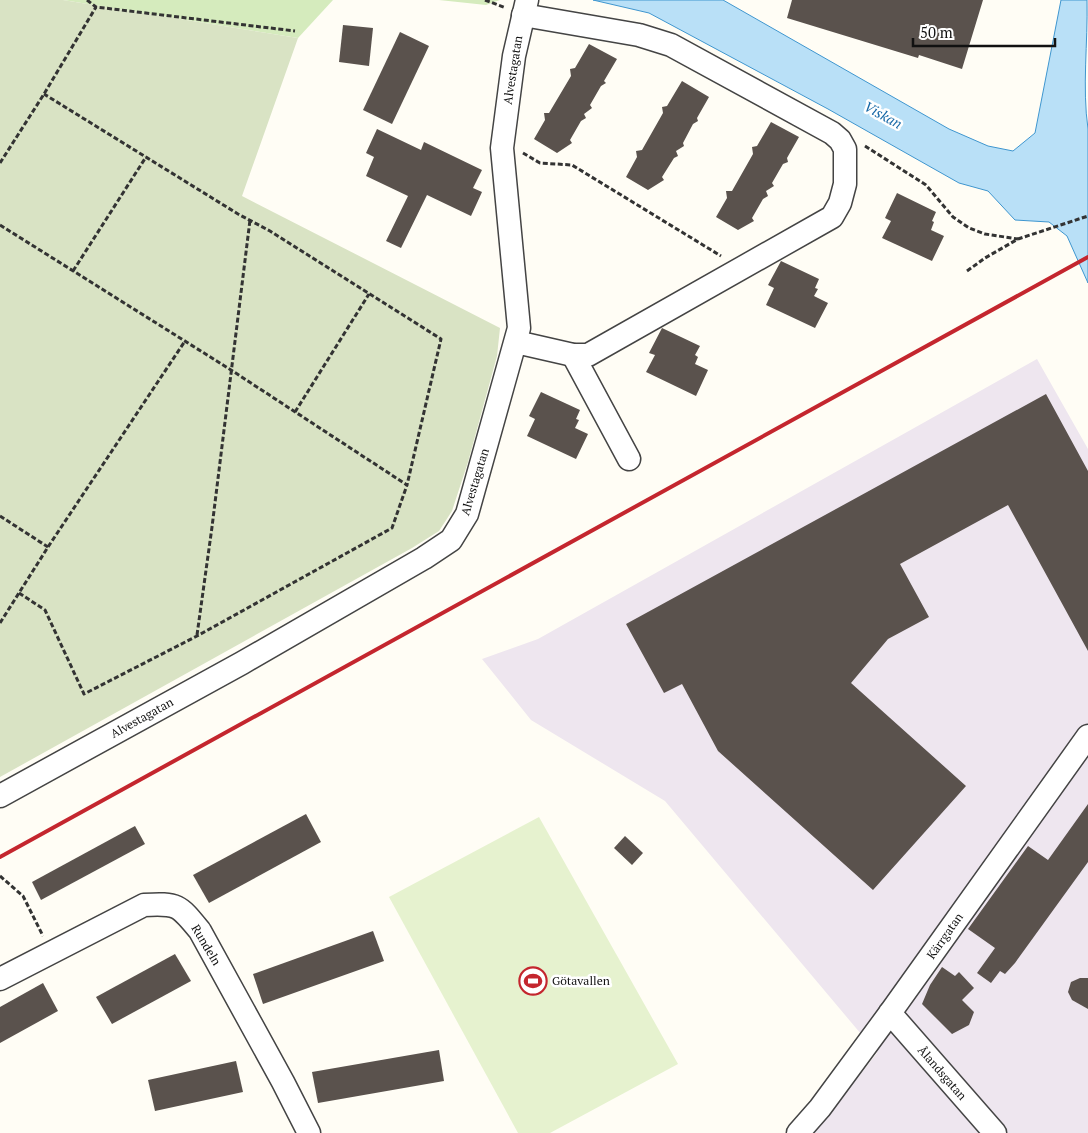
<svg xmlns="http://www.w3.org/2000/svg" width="1088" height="1133" viewBox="0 0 1088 1133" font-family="'PT Serif',serif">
  <rect width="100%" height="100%" fill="#fffdf5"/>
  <!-- industrial -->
  <polygon fill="#eee6ef" points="1037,359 1088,449 1088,1133 814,1133 877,1053 665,801 531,720 482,659 538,639"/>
  <!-- green -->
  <g fill="#d5ebbd">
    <polygon points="63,0 333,0 298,38"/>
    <polygon points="439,0 500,0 486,5"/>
  </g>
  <!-- cemetery -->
  <polygon fill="#d9e3c4" points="0,0 63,0 298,38 242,196 500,328 497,356 468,462 452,511 439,531 412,548 0,777"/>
  <!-- pitch -->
  <polygon fill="#e6f2cf" points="539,817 678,1064 550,1133 518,1133 389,897"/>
  <!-- water -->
  <path fill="#b9e0f7" stroke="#3f96cf" d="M593,0h130l226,129 39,17 25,5 22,-18 26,-133h26c1,43 -5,87 1,129v154l-21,-47 -18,-14 -34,-2 -27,-29 -29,-8 -131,-74 -179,-96z"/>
  <!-- building -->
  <g fill="#5a524d">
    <polygon points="792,0 983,0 962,69 919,55 918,58 787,18"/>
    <polygon points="343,25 373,28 369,66 339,62"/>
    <polygon points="400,32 429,46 392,124 363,110"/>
    <polygon points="589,44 617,59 604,81 606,83 601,86 590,105 592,108 584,114 586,118 581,121 570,140 572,143 557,153 534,139 545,120 544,113 549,113 571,76 570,69 575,68"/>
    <polygon points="682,81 709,97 697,118 698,121 693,124 683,143 684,146 676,151 678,156 674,158 662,177 664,180 648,190 626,177 637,157 636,151 642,150 663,113 662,107 667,106"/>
    <polygon points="771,122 799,137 787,158 788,162 783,164 772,183 774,186 766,191 768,196 763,199 752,218 754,221 738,230 716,217 727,198 726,191 732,191 753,154 752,147 757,146"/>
    <polygon points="377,129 421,150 424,142 482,170 473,188 482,192 471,216 427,195 401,248 386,241 408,196 366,176 374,157 366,153"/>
    <polygon points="897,193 936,212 932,221 934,222 931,230 944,236 932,261 882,238 891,221 885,218"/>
    <polygon points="781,261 819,279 815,288 818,289 814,296 828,303 815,328 766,305 774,288 768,285"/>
    <polygon points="662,328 700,346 695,355 698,357 695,364 708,370 696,396 646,372 655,355 649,353"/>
    <polygon points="541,392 580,410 576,419 579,420 575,428 588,434 576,459 527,436 535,419 529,416"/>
    <polygon points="1046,394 1088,471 1088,651 1008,505 900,564 929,617 888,639 851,683 966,786 873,890 718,751 682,684 664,693 626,624"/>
    <polygon points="1088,804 1088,862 1015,963 1005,974 1000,971 991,983 977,973 995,948 968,929 1028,846 1048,860"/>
    <polygon points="306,814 321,842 209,903 193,875"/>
    <polygon points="135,826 145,844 41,900 32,882"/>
    <polygon points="625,836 643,853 632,865 614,848"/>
    <polygon points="373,931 384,961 263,1004 253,974"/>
    <polygon points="175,954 191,981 112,1024 96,997"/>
    <polygon points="942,967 955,976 959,972 974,988 962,1000 974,1012 969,1025 952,1034 922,1004 930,985"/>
    <polygon points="1080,978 1088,978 1088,1009 1072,1000 1068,992 1071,982"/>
    <polygon points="43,983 58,1011 0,1043 0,1007"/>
    <polygon points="439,1050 444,1081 318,1103 312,1072"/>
    <polygon points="236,1061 243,1092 155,1111 148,1080"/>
  </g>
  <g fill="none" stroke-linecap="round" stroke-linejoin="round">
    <!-- minor casing -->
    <g stroke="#444" stroke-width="25">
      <g id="minor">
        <polyline points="516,342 573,355 588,355 832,217 840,203 845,184 845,149 840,140 832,133 671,45 639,35 523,15"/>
        <polyline points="573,355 629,459"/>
        <polyline points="0,796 242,663 424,558 451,540 467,514 519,328 502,148 514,56 527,0"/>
        <path d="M0,979l144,-74c34,-2 35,0 56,26l83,151 26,51"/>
        <polyline points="890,1013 995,1133"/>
        <polyline points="798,1133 820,1108 890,1013 1088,736"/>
      </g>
    </g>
    <!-- path -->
    <g stroke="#333" stroke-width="3" stroke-dasharray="5 2.5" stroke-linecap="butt">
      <polyline points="87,0 96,7 295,31"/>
      <polyline points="485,0 506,8"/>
      <polyline points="865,146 926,185 953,217 969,228 985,234 1018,239"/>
      <polyline points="523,153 540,163 572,165 721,256"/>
      <polyline points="0,163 44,94 96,7"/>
      <polyline points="0,225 231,370 407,485 441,339 270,231 238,214 44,94"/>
      <polyline points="73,271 146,157"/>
      <polyline points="967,271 985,258 1018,239 1088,216"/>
      <polyline points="295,412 369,294"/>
      <polyline points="0,516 48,547"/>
      <polyline points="19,593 45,610 84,694 197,636 392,528 407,485"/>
      <polyline points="0,623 48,547 185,341"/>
      <polyline points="197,635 212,527 250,220"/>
      <polyline points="0,876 23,896 43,936"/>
    </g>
    <!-- minor -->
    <use href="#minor" stroke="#fff" stroke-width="22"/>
    <!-- rail -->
    <polyline stroke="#c4262e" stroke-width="4" points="0,857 1088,257"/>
  </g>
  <!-- icons -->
  <defs>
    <g id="stadium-ring" transform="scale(1.4375)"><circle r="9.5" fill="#fff" stroke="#c4262e" stroke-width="1.5"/><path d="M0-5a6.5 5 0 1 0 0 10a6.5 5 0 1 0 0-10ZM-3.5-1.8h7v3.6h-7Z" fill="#c4262e"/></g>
  </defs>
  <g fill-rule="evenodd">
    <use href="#stadium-ring" x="533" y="981"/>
  </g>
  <g text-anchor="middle" stroke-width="5" stroke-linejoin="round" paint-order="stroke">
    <!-- street labels -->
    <g font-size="12" fill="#111" stroke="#fff">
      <text transform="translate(513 70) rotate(-81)" y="4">Alvestagatan</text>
      <text transform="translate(475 482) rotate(-73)" y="4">Alvestagatan</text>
      <text transform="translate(142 718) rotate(-29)" y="4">Alvestagatan</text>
      <text transform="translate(945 936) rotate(-55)" y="4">Kärrgatan</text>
      <text transform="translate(206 945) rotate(59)" y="4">Rundeln</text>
      <text transform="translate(942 1073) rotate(49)" y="4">Ålandsgatan</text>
    </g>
    <!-- poi labels -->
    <g font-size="12" fill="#111" stroke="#fff" text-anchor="start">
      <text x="552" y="985">Götavallen</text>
    </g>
    <!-- water labels -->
    <g font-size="14" font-style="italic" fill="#1768a6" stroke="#fff">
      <text transform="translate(883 115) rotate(29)" y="5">Viskan</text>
    </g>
  </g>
  <!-- scale -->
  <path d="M913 38v8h142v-8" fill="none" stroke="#111111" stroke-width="2.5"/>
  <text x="920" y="38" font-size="15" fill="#111111" stroke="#ffffff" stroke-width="4" paint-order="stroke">50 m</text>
</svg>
